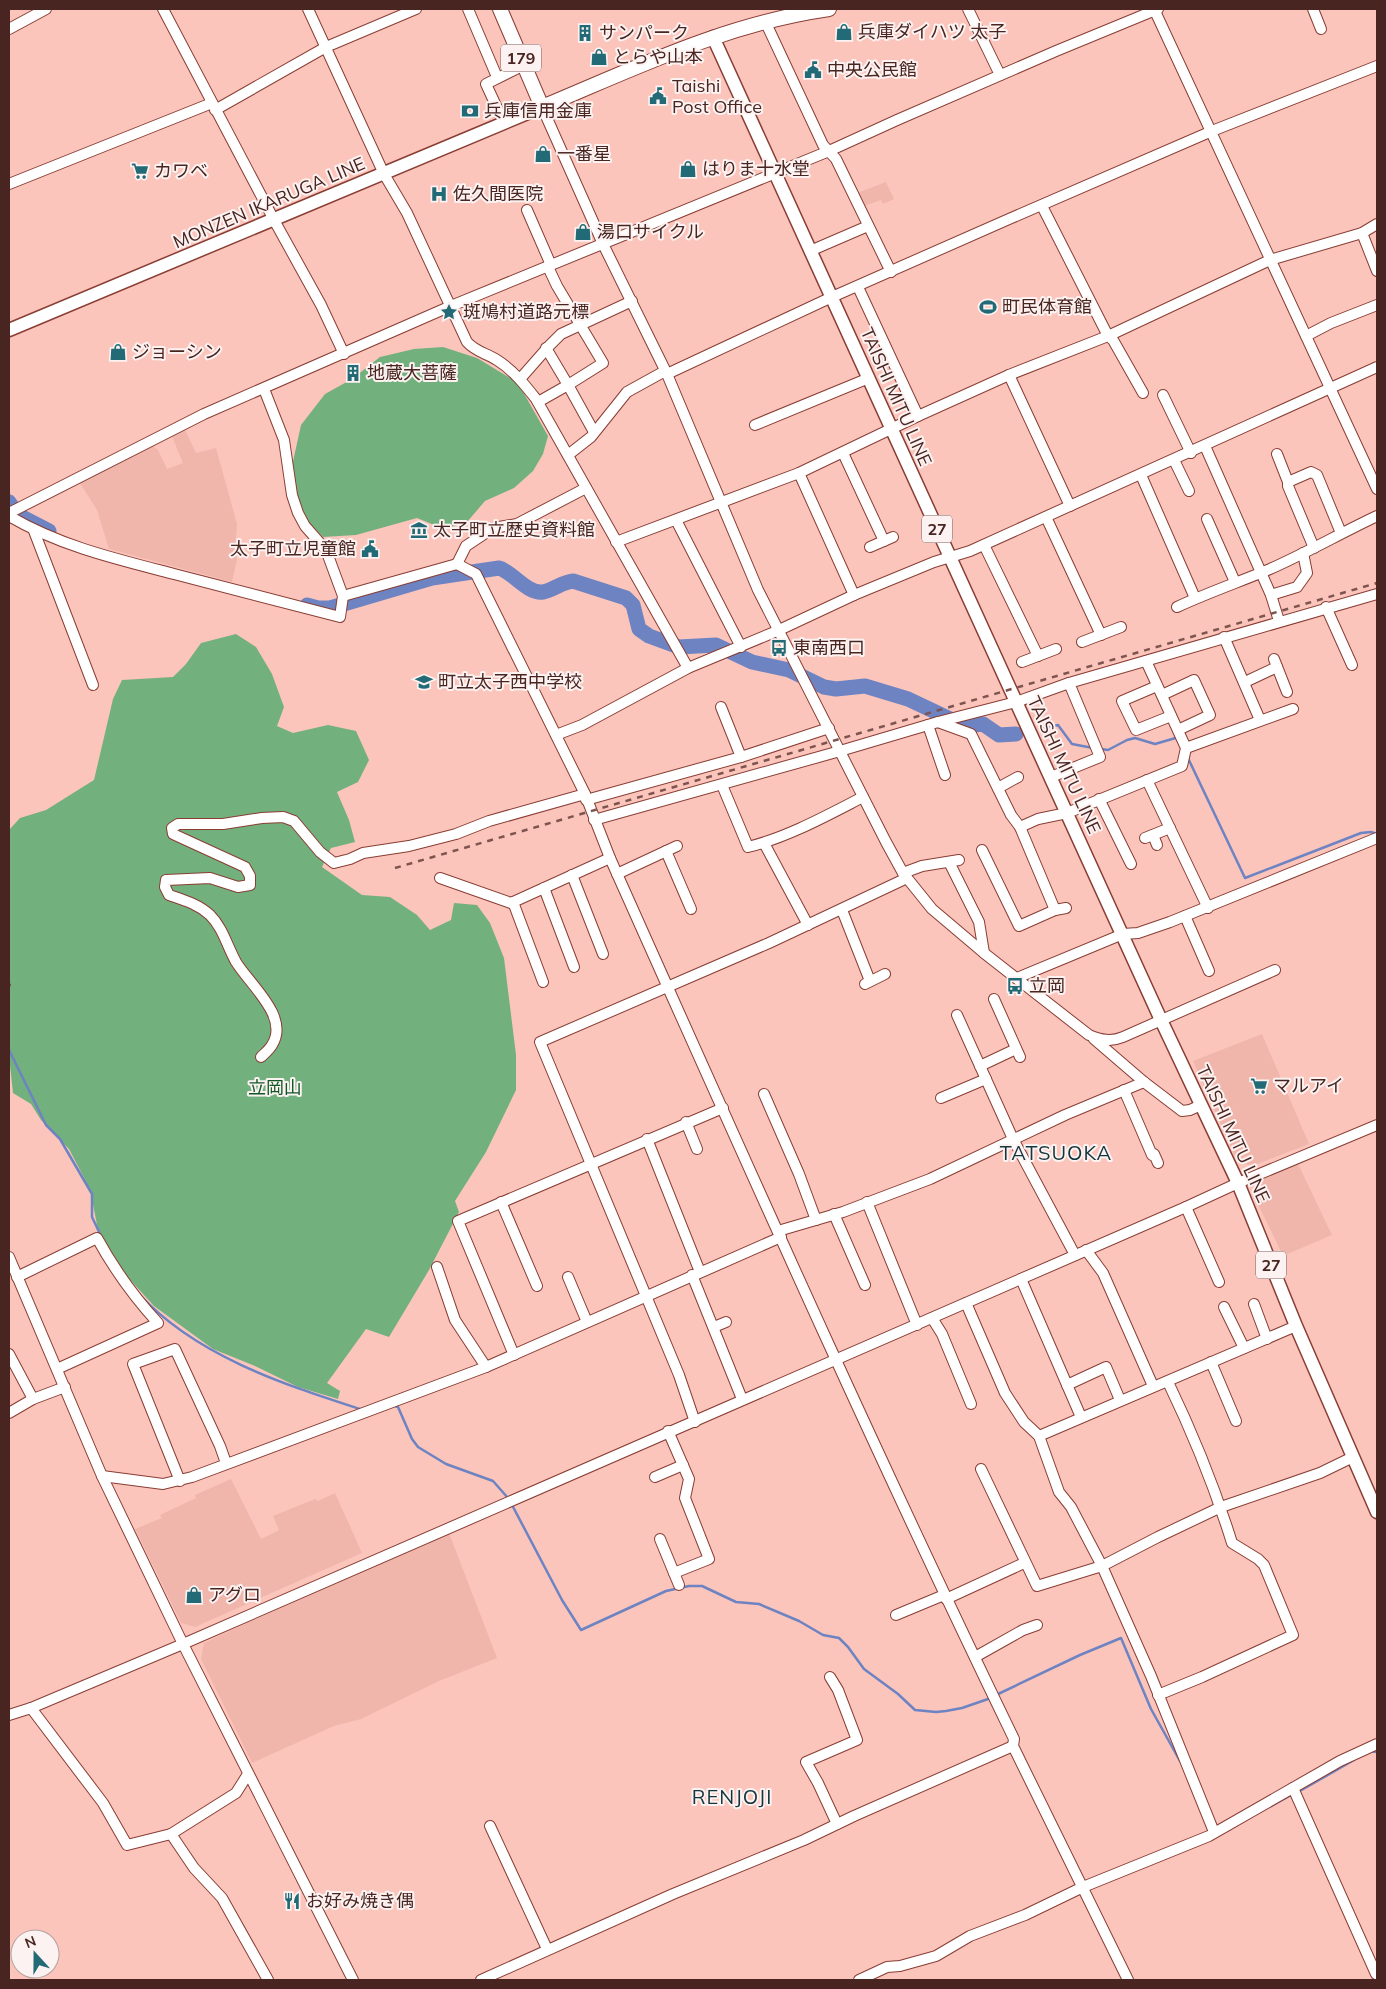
<svg xmlns="http://www.w3.org/2000/svg" width="1386" height="1989" viewBox="0 0 1386 1989" font-family="Mulish,'Noto Sans JP',sans-serif">
  <rect width="100%" height="100%" fill="#fbc5bc"/>
  <!-- built -->
  <g fill="#f0b6ac">
    <polygon points="886,182 894,199 883,204 881,200 864,206 857,193"/>
    <polygon points="184,428 196,453 216,448 237,524 235,548 237,560 232,582 109,549 97,510 78,480 150,444 158,450 167,469 183,463 171,434"/>
    <polygon points="1262,1034 1309,1144 1252,1166 1237,1161 1193,1061"/>
    <polygon points="1298,1164 1332,1235 1283,1256 1254,1196 1262,1178"/>
    <polygon points="231,1479 261,1539 279,1530 273,1516 315,1499 318,1501 335,1493 362,1553 195,1627 181,1623 135,1529 162,1518 160,1515 196,1498 195,1495"/>
    <polygon points="449,1533 497,1658 439,1681 361,1719 334,1726 252,1763 201,1659 204,1643 249,1622"/>
  </g>
  <!-- forest -->
  <g fill="#72b17e">
    <polygon points="443,347 477,358 518,383 548,436 543,454 533,471 514,488 485,501 467,522 444,529 417,518 356,535 323,537 302,515 297,494 292,466 301,425 325,394 352,379 380,357 414,349"/>
    <polygon points="236,634 256,647 272,674 284,707 277,726 293,733 328,725 356,731 369,760 358,782 337,792 349,820 355,842 331,848 322,867 362,895 390,897 417,915 430,930 451,920 454,903 477,905 490,923 504,958 516,1055 516,1090 486,1152 455,1201 459,1212 429,1270 389,1337 366,1329 327,1383 340,1391 338,1399 298,1387 255,1366 213,1349 154,1306 122,1271 98,1230 90,1189 69,1149 41,1120 31,1104 13,1093 9,1056 9,830 20,818 46,810 94,780 113,699 122,680 173,677 186,664 201,643"/>
  </g>
  <g fill="none" stroke-linecap="round" stroke-linejoin="round">
    <!-- stream -->
    <g stroke="#6d83c2" stroke-width="2.5">
      <polyline points="1042,729 1058,725 1072,744 1093,748"/>
      <polyline points="1101,749 1108,750 1127,740 1135,738 1155,744 1179,737"/>
      <polyline points="1187,756 1245,878 1361,833 1371,832 1377,834"/>
      <polyline points="9,1050 46,1125 60,1139 92,1194 92,1217 101,1236"/>
      <path d="M139,1294c57,62 144,90 221,115"/>
      <polyline points="395,1406 398,1407 412,1439 418,1447 446,1464 493,1481 508,1498"/>
      <polyline points="511,1503 562,1600 581,1630 666,1591 689,1586 702,1586 736,1602 759,1604 799,1621 823,1635 839,1638 848,1647 864,1669 898,1694 915,1710 936,1712 946,1711 962,1708 991,1698"/>
      <polyline points="996,1695 1080,1655 1121,1638 1151,1709 1180,1761"/>
      <polyline points="1370,1751 1377,1752"/>
      <polyline points="1298,1792 1354,1760"/>
      <polyline points="1258,1813 1293,1794"/>
    </g>
    <!-- river -->
    <g stroke="#6d83c2" stroke-width="15">
      <polyline points="9,502 18,515 49,531"/>
      <path d="M307,605l11,3h12l102,-30 67,-10c14,4 28,26 44,24 11,-2 19,-10 30,-11l53,17 7,7 6,24 10,7 30,11 37,-2 36,17 37,8 35,17 12,2 29,-3 43,13 57,27 18,-2 16,11 17,-1"/>
    </g>
    <!-- minor casing -->
    <g stroke="#893d33" stroke-width="12">
      <g id="minor">
        <polyline points="163,9 274,220 321,305 344,354"/>
        <path d="M308,9l76,165 23,39 60,129c9,10 19,11 30,18 16,10 28,25 39,39l152,269"/>
        <polyline points="468,9 497,77"/>
        <polyline points="968,9 1000,75"/>
        <polyline points="1154,9 1377,489"/>
        <polyline points="1313,9 1321,29"/>
        <polyline points="765,21 823,145 836,159 891,272"/>
        <polyline points="9,29 46,9"/>
        <path d="M542,107l61,137 64,130 91,216 128,252 17,31 29,36 52,44 105,82c12,5 22,7 34,2l152,-67"/>
        <polyline points="215,110 326,47 416,9"/>
        <polyline points="504,123 486,84 524,65"/>
        <polyline points="9,184 212,103"/>
        <polyline points="1042,206 1108,336 1113,340 1143,393"/>
        <polyline points="527,210 551,265"/>
        <polyline points="1362,233 1377,271"/>
        <polyline points="810,251 868,226"/>
        <polyline points="548,267 557,286 603,363 568,385 594,432"/>
        <polyline points="858,287 918,416"/>
        <polyline points="1306,336 1331,323 1377,305"/>
        <polyline points="667,374 832,297 1009,219 1212,131 1377,66"/>
        <polyline points="1009,375 1070,506"/>
        <polyline points="520,379 549,346 561,334 632,301"/>
        <polyline points="1163,395 1191,453"/>
        <polyline points="538,402 568,385 546,348"/>
        <polyline points="755,425 869,378"/>
        <polyline points="1205,446 1271,595 1279,621"/>
        <polyline points="843,453 884,541"/>
        <polyline points="1277,454 1288,482 1288,486 1314,548"/>
        <polyline points="568,455 591,437 627,392 665,371"/>
        <polyline points="1174,460 1189,491"/>
        <polyline points="799,473 854,595"/>
        <polyline points="1141,475 1195,598"/>
        <polyline points="1288,482 1311,472 1317,475 1341,533"/>
        <polyline points="9,513 204,414 451,306 829,151 897,120 1056,51 1158,9"/>
        <path d="M9,516c51,30 107,43 165,58 55,14 110,28 166,43l3,-21 -17,-46 -21,-24 -7,-13 -6,-18 -8,-55 -20,-51"/>
        <polyline points="1046,517 1101,635"/>
        <polyline points="1207,519 1235,582"/>
        <polyline points="676,520 741,647"/>
        <polyline points="34,531 93,685"/>
        <polyline points="616,542 799,473 918,416 1009,375 1108,336 1270,260 1362,233 1377,224"/>
        <polyline points="984,545 1038,656"/>
        <polyline points="870,547 893,537"/>
        <polyline points="457,564 466,546 493,528 517,524 586,488"/>
        <polyline points="1271,595 1297,587 1307,573 1303,553"/>
        <path d="M343,596l114,-32 19,10 109,220 25,64c132,295 263,590 404,881l-1,7 115,234"/>
        <path d="M1177,607c30,-14 62,-25 93,-38 36,-16 71,-36 107,-53"/>
        <polyline points="1326,607 1352,665"/>
        <polyline points="1224,637 1260,720"/>
        <polyline points="1082,642 1121,627"/>
        <polyline points="1274,659 1287,692"/>
        <polyline points="1022,662 1056,649"/>
        <polyline points="1245,682 1277,667"/>
        <polyline points="1157,686 1122,701 1136,730 1171,716"/>
        <polyline points="1162,695 1194,680 1210,715 1178,730"/>
        <polyline points="721,707 741,757"/>
        <polyline points="938,722 971,734 1011,815 1020,827 1055,910"/>
        <polyline points="928,725 945,775"/>
        <polyline points="556,735 582,725 688,668 777,631 854,595 934,562 970,551 1377,367"/>
        <polyline points="1186,748 1293,709"/>
        <polyline points="1051,777 1100,757 1069,683"/>
        <polyline points="1147,780 1208,908"/>
        <path d="M722,785l26,62c40,-10 78,-31 115,-50"/>
        <polyline points="998,788 1018,777"/>
        <polyline points="1099,799 1131,864"/>
        <polyline points="586,800 741,757 829,728"/>
        <polyline points="594,820 840,751 938,722 1016,702 1069,683 1377,594"/>
        <polyline points="1020,827 1038,819 1067,813 1182,766 1186,748 1146,661"/>
        <polyline points="1153,835 1157,845"/>
        <polyline points="1145,838 1170,828"/>
        <polyline points="764,843 808,925"/>
        <polyline points="982,850 1019,926 1055,910 1066,908"/>
        <polyline points="666,851 691,909"/>
        <polyline points="949,862 979,922 984,953"/>
        <polyline points="903,873 922,866 959,860"/>
        <polyline points="617,874 677,846"/>
        <polyline points="572,875 603,954"/>
        <polyline points="440,878 511,903 610,858"/>
        <polyline points="544,888 574,967"/>
        <polyline points="513,902 543,982"/>
        <polyline points="842,910 870,981"/>
        <polyline points="1185,916 1209,971"/>
        <polyline points="1017,978 1123,934 1138,933 1170,922 1377,838"/>
        <polyline points="865,984 885,974"/>
        <polyline points="994,999 1020,1057"/>
        <polyline points="957,1015 1013,1139 1075,1255"/>
        <polyline points="1094,1039 1144,1082 1182,1111 1190,1110 1201,1105"/>
        <path d="M261,1057c4,-4 9,-8 11,-12 18,-28 -22,-60 -36,-83 -9,-16 -13,-34 -26,-47 -12,-11 -26,-15 -41,-20l-4,-8 1,-7 44,-2 28,9 12,-2v-9l-5,-9 -72,-33 -1,-6 6,-4h45l39,-6 21,-1 11,4 26,31 14,11 16,-4 13,-6 46,-7 47,-12 33,-13 96,-27"/>
        <polyline points="980,1066 1016,1049"/>
        <polyline points="1124,1090 1152,1155 1154,1154 1158,1163"/>
        <polyline points="764,1094 799,1174 816,1220"/>
        <polyline points="941,1098 986,1079"/>
        <polyline points="686,1122 697,1149"/>
        <polyline points="647,1139 700,1272"/>
        <polyline points="501,1202 537,1286"/>
        <polyline points="867,1202 917,1325"/>
        <polyline points="1186,1207 1219,1282"/>
        <polyline points="834,1214 865,1285"/>
        <polyline points="778,1231 843,1212 930,1179 1065,1115 1144,1082"/>
        <polyline points="1086,1250 1103,1273 1153,1386"/>
        <polyline points="9,1257 102,1476 183,1644 353,1980"/>
        <polyline points="437,1267 455,1320 486,1367"/>
        <polyline points="692,1275 742,1399"/>
        <path d="M17,1277l80,-39c17,31 37,59 61,85l-101,46"/>
        <polyline points="568,1277 587,1322"/>
        <polyline points="1021,1279 1081,1417"/>
        <polyline points="966,1303 1005,1393 1024,1422 1039,1436 1059,1492 1071,1507 1102,1566 1151,1676 1214,1832"/>
        <polyline points="1254,1304 1267,1339"/>
        <polyline points="1224,1307 1244,1348"/>
        <polyline points="932,1318 942,1334 971,1404"/>
        <polyline points="714,1327 726,1322"/>
        <polyline points="9,1354 33,1399"/>
        <polyline points="514,1355 458,1221 723,1108"/>
        <polyline points="1211,1362 1236,1421"/>
        <polyline points="1067,1385 1106,1367 1120,1400"/>
        <polyline points="9,1413 33,1399 65,1387"/>
        <polyline points="695,1422 679,1375 540,1042 769,943 907,878"/>
        <polyline points="668,1431 689,1479 685,1498 709,1559 674,1573"/>
        <polyline points="1039,1436 1296,1326"/>
        <polyline points="981,1469 1037,1586 1102,1566 1158,1537 1221,1507 1320,1473 1353,1457"/>
        <polyline points="102,1476 163,1484 192,1477 486,1367 781,1237"/>
        <polyline points="655,1477 683,1465"/>
        <polyline points="180,1481 133,1364 175,1349 220,1446 226,1463"/>
        <polyline points="660,1539 679,1585"/>
        <polyline points="946,1599 1024,1563"/>
        <polyline points="896,1615 944,1595"/>
        <polyline points="975,1657 1023,1630 1037,1625"/>
        <polyline points="830,1677 838,1690 857,1740 806,1762 818,1783 837,1824"/>
        <path d="M1158,1695l44,-18 91,-42 -29,-70 -6,-6 -26,-16c-17,-55 -39,-109 -64,-161"/>
        <polyline points="31,1708 103,1803 127,1845 171,1834 236,1793 248,1774"/>
        <polyline points="9,1715 31,1708 183,1644 1186,1207 1238,1183 1377,1125"/>
        <polyline points="1293,1788 1376,1974"/>
        <polyline points="490,1826 547,1949"/>
        <polyline points="171,1834 194,1868 222,1898 268,1980"/>
        <polyline points="481,1980 673,1894 804,1840 854,1816 1013,1746"/>
        <polyline points="859,1980 887,1967 900,1966 936,1956 970,1936 1025,1915 1083,1887 1209,1836 1340,1761 1377,1744"/>
      </g>
    </g>
    <!-- major casing -->
    <g stroke="#893d33" stroke-width="15">
      <g id="major">
        <polyline points="713,37 1161,1020 1238,1183 1296,1326 1377,1512"/>
        <polyline points="9,330 542,107"/>
      </g>
    </g>
    <!-- highway casing -->
    <g stroke="#893d33" stroke-width="16">
      <path id="highway" d="M500,9l42,98c96,-40 183,-83 287,-98"/>
    </g>
    <!-- minor -->
    <use href="#minor" stroke="#fff" stroke-width="10"/>
    <!-- major -->
    <use href="#major" stroke="#fff" stroke-width="12"/>
    <!-- highway -->
    <use href="#highway" stroke="#fff" stroke-width="14"/>
    <!-- rail -->
    <g stroke="#7d544e" stroke-width="2.5" stroke-dasharray="6 6" stroke-linecap="butt">
      <polyline points="395,868 1377,583"/>
      <polyline points="9,985 11,985"/>
    </g>
  </g>
  <!-- icons -->
  <defs>
    <g id="shop-bare" transform="scale(1.35)"><path d="M-5-2.5h2.3a2.7 3.5 0 0 1 5.4 0H5L5.5 6h-11ZM-1.5-2.5h3a1.5 2.3 0 0 0-3 0Z" fill="#226b76" stroke="#fcf2f1" stroke-width="2.5" paint-order="stroke"/></g>
    <g id="building-bare" transform="scale(1.35)"><path d="M-4-6H4V6H1V3H-1V6H-4ZM-2.5-4.3h1.7v1.8h-1.7ZM.8-4.3h1.7v1.8H.8ZM-2.5-1h1.7V.8h-1.7ZM.8-1h1.7V.8H.8Z" fill="#226b76" stroke="#fcf2f1" stroke-width="2.5" paint-order="stroke"/></g>
    <g id="civic-bare" transform="scale(1.35)"><path d="M-.6-6.5H3V-4.5H.6V-3L4-1V1h2V6H-6V1h2V-1L-.6-3ZM-1.2 2.5V6h2.4V2.5Z" fill="#226b76" stroke="#fcf2f1" stroke-width="2.5" paint-order="stroke"/></g>
    <g id="bank-bare" transform="scale(1.35)"><path d="M-6-4H6V4H-6ZM0-2.3a2.3 2.3 0 1 0 0 4.6a2.3 2.3 0 1 0 0-4.6Z" fill="#226b76" stroke="#fcf2f1" stroke-width="2.5" paint-order="stroke"/></g>
    <g id="supermarket-bare" transform="scale(1.35)"><path d="M-6-5.5h2.5l.6 2H6L4.5 2H-2.5L-4.4-4H-6ZM-1.5 3.2a1.3 1.3 0 1 0 .1 0ZM3 3.2a1.3 1.3 0 1 0 .1 0Z" fill="#226b76" stroke="#fcf2f1" stroke-width="2.5" paint-order="stroke"/></g>
    <g id="hospital-bare" transform="scale(1.35)"><path d="M-5-5h3v3.5h4V-5h3V5h-3V1.5h-4V5h-3Z" fill="#226b76" stroke="#fcf2f1" stroke-width="2.5" paint-order="stroke"/></g>
    <g id="stadium-bare" transform="scale(1.35)"><path d="M0-5a6.5 5 0 1 0 0 10a6.5 5 0 1 0 0-10ZM-3.5-1.8h7v3.6h-7Z" fill="#226b76" stroke="#fcf2f1" stroke-width="2.5" paint-order="stroke"/></g>
    <g id="sight-bare" transform="scale(1.35)"><path d="M0-6L1.8-2.2L6-1.7L2.9 1.2L3.7 5.4L0 3.3L-3.7 5.4L-2.9 1.2L-6-1.7L-1.8-2.2Z" fill="#226b76" stroke="#fcf2f1" stroke-width="2.5" paint-order="stroke"/></g>
    <g id="museum-bare" transform="scale(1.35)"><path d="M0-6L6-3V-2H-6V-3ZM-5-1h2V3h-2ZM-1-1h2V3h-2ZM3-1h2V3H3ZM-6 4H6V6H-6Z" fill="#226b76" stroke="#fcf2f1" stroke-width="2.5" paint-order="stroke"/></g>
    <g id="bus-bare" transform="scale(1.35)"><path d="M-5-6H5V4H4V6H2V4H-2V6H-4V4H-5ZM-3.5-4V0h7V-4ZM-3.5 1.2v1.5H-2V1.2ZM2 1.2v1.5H3.5V1.2Z" fill="#226b76" stroke="#fcf2f1" stroke-width="2.5" paint-order="stroke"/></g>
    <g id="school-bare" transform="scale(1.35)"><path d="M0-5L7-2L0 1L-7-2ZM-4 1L0 2.5L4 1V4Q0 6-4 4Z" fill="#226b76" stroke="#fcf2f1" stroke-width="2.5" paint-order="stroke"/></g>
    <g id="restaurant-bare" transform="scale(1.35)"><path d="M-5-6h1v4h1v-4h1v4h1v-4h1v5L-1.5 .5V6h-2V.5L-5-1ZM5-6V6H3V1.5H1.5Q1.5-4 5-6Z" fill="#226b76" stroke="#fcf2f1" stroke-width="2.5" paint-order="stroke"/></g>
  </defs>
  <g fill-rule="evenodd">
    <use href="#shop-bare" x="844" y="32"/>
    <use href="#building-bare" x="585" y="33"/>
    <use href="#shop-bare" x="599" y="57"/>
    <use href="#civic-bare" x="813" y="70"/>
    <use href="#civic-bare" x="658" y="96"/>
    <use href="#bank-bare" x="470" y="111"/>
    <use href="#shop-bare" x="543" y="154"/>
    <use href="#shop-bare" x="688" y="169"/>
    <use href="#supermarket-bare" x="140" y="171"/>
    <use href="#hospital-bare" x="439" y="194"/>
    <use href="#shop-bare" x="583" y="232"/>
    <use href="#stadium-bare" x="988" y="307"/>
    <use href="#sight-bare" x="449" y="312"/>
    <use href="#shop-bare" x="118" y="352"/>
    <use href="#building-bare" x="353" y="373"/>
    <use href="#museum-bare" x="419" y="530"/>
    <use href="#civic-bare" x="370" y="549"/>
    <use href="#bus-bare" x="779" y="648"/>
    <use href="#school-bare" x="424" y="682"/>
    <use href="#bus-bare" x="1015" y="986"/>
    <use href="#supermarket-bare" x="1259" y="1086"/>
    <use href="#shop-bare" x="194" y="1595"/>
    <use href="#restaurant-bare" x="292" y="1901"/>
  </g>
  <g text-anchor="middle" stroke-width="4" stroke-linejoin="round" paint-order="stroke">
    <!-- shield labels -->
    <g fill="#fcf2f1" stroke="#7e625f" stroke-width="1">
      <rect x="501" y="44.5" width="40" height="27" rx="4"/>
      <rect x="922" y="515.5" width="30" height="27" rx="4"/>
      <rect x="1256" y="1251.5" width="30" height="27" rx="4"/>
    </g>
    <g font-size="16" font-weight="bold" fill="#482520">
      <text x="521" y="64">179</text>
      <text x="937" y="535">27</text>
      <text x="1271" y="1271">27</text>
    </g>
    <!-- poi labels -->
    <g font-size="18" fill="#482520" stroke="#fcf2f1" text-anchor="start">
      <text x="858" y="38">兵庫ダイハツ 太子</text>
      <text x="599" y="39">サンパーク</text>
      <text x="613" y="63">とらや山本</text>
      <text x="827" y="76">中央公民館</text>
      <text x="672" y="92">Taishi<tspan x="672" dy="21">Post Office</tspan></text>
      <text x="484" y="117">兵庫信用金庫</text>
      <text x="557" y="160">一番星</text>
      <text x="702" y="175">はりま十水堂</text>
      <text x="154" y="177">カワベ</text>
      <text x="453" y="200">佐久間医院</text>
      <text x="597" y="238">湯口サイクル</text>
      <text x="1002" y="313">町民体育館</text>
      <text x="463" y="318">斑鳩村道路元標</text>
      <text x="132" y="358">ジョーシン</text>
      <text x="367" y="379">地蔵大菩薩</text>
      <text x="433" y="536">太子町立歴史資料館</text>
      <text x="356" y="555" text-anchor="end">太子町立児童館</text>
      <text x="793" y="654">東南西口</text>
      <text x="438" y="688">町立太子西中学校</text>
      <text x="1029" y="992">立岡</text>
      <text x="1273" y="1092">マルアイ</text>
      <text x="208" y="1601">アグロ</text>
      <text x="306" y="1907">お好み焼き偶</text>
    </g>
    <!-- street labels -->
    <g font-size="18" fill="#482520" stroke="#fcf2f1">
      <text transform="translate(269 203) rotate(-23)" y="6">MONZEN IKARUGA LINE</text>
      <text transform="translate(896 397) rotate(66)" y="6">TAISHI MITU LINE</text>
      <text transform="translate(1064 765) rotate(65)" y="6">TAISHI MITU LINE</text>
      <text transform="translate(1233 1134) rotate(65)" y="6">TAISHI MITU LINE</text>
    </g>
    <!-- park labels -->
    <g font-size="18" fill="#115727" stroke="#fcf2f1">
      <text x="275" y="1094">立岡山</text>
    </g>
    <!-- quarter labels -->
    <g font-size="20" letter-spacing="1" fill="#15363c" stroke="#fcf2f1">
      <text x="1056" y="1160">TATSUOKA</text>
      <text x="732" y="1804">RENJOJI</text>
    </g>
  </g>
  <!-- border -->
  <rect width="1386" height="1989" fill="none" stroke="#482520" stroke-width="20"/>
  <!-- north arrow -->
  <g transform="translate(35 1954) rotate(339)"><circle r="24" fill="#fcf2f1" stroke="#b4a09d"/>
  <path d="M0-4L9 19L0 12L-9 19Z" fill="#226b76"/>
  <text y="-8" font-size="14" font-weight="bold" text-anchor="middle" fill="#482520">N</text>
  </g>
</svg>
